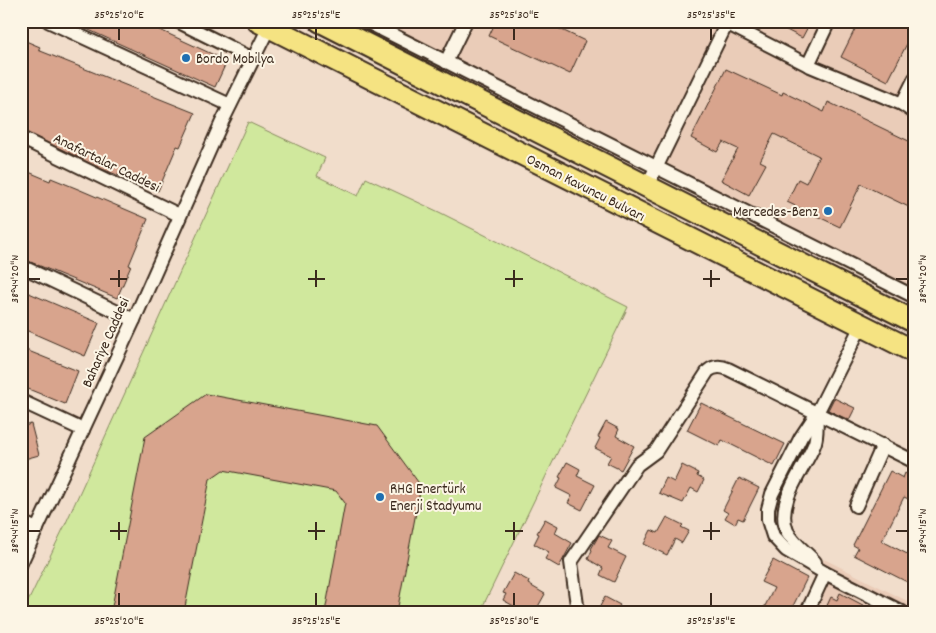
<svg xmlns="http://www.w3.org/2000/svg" width="936" height="633" viewBox="0 0 936 633" font-family="Dekko,sans-serif">
  <rect width="100%" height="100%" fill="#f1ddcb"/>
  <filter id="ink" filterUnits="userSpaceOnUse"><feTurbulence type="fractalNoise" baseFrequency=".02" numOctaves="2"/><feDisplacementMap in="SourceGraphic" scale="10" xChannelSelector="R" yChannelSelector="G"/><feConvolveMatrix kernelMatrix="1 2 1 2 8 2 1 2 1" color-interpolation-filters="sRGB"/></filter>
  <g filter="url(#ink)">
    <!-- built -->
    <g fill="#eaccb8">
      <polygon points="363,21 915,21 915,290"/>
      <polygon points="824,559 915,605 915,612 797,612"/>
    </g>
    <!-- green -->
    <polygon fill="#d0e89d" stroke="#86895e" points="248,122 325,158 317,176 358,196 366,178 439,212 628,307 480,612 23,612 65,525"/>
    <!-- building -->
    <g fill="#d8a48d" stroke="#3b2a1e">
      <polygon points="69,21 148,21 147,24 227,61 215,87"/>
      <polygon points="496,21 543,21 585,41 570,74 489,36"/>
      <polygon points="769,21 811,21 802,38"/>
      <polygon points="859,21 915,21 915,28 888,81 841,57"/>
      <polygon points="21,39 40,47 38,50 195,113 180,147 177,146 158,191 102,169 21,130 21,96 27,82 21,79"/>
      <polygon points="726,69 782,95 783,92 824,112 828,102 915,144 915,210 861,184 840,227 787,202 798,179 806,183 819,156 774,134 760,161 766,164 749,195 721,180 738,149 723,142 717,152 691,138"/>
      <polygon points="24,170 50,181 51,178 78,189 148,219 129,265 131,266 117,298 21,258 21,176"/>
      <polygon points="29,293 99,323 85,356 21,328 21,311"/>
      <polygon points="21,348 78,371 65,404 21,386"/>
      <polygon points="206,394 377,426 421,486 397,612 325,612 345,503 336,491 223,470 210,479 184,612 111,612 145,437"/>
      <polygon points="834,398 855,408 849,420 828,410"/>
      <polygon points="701,403 785,444 774,466 722,440 719,446 687,430"/>
      <polygon points="606,422 619,429 616,436 634,446 621,470 607,463 611,456 595,448 600,438 598,437"/>
      <polygon points="31,424 39,455 21,460 21,427"/>
      <polygon points="567,462 580,469 577,476 595,485 582,510 568,503 572,496 556,488 561,478 559,477"/>
      <polygon points="682,465 698,473 697,476 704,480 698,492 691,488 683,503 659,493 666,478 674,482"/>
      <polygon points="890,471 903,478 905,473 915,478 915,502 904,497 882,541 915,558 915,586 854,555 858,548 853,545"/>
      <polygon points="739,478 759,488 743,520 738,518 735,524 725,518 728,513 723,510"/>
      <polygon points="667,517 683,525 681,527 689,531 682,543 675,539 667,555 644,544 651,530 658,533"/>
      <polygon points="545,519 558,526 555,533 572,543 559,567 545,559 549,552 534,544 539,534 537,533"/>
      <polygon points="599,535 612,541 608,548 626,557 614,582 600,575 603,568 588,559 592,550 591,549"/>
      <polygon points="773,560 807,578 790,612 762,612 774,588 761,582"/>
      <polygon points="514,573 529,581 528,584 545,594 535,612 517,612 519,609 503,600 506,594 503,593"/>
      <polygon points="840,593 876,612 824,612 831,597 837,600"/>
      <polygon points="605,597 620,605 616,612 597,612"/>
    </g>
    <g fill="none" stroke-linecap="round" stroke-linejoin="round">
      <!-- minor casing -->
      <g stroke="#3b2a1e" stroke-width="16">
        <g id="minor">
          <polyline points="48,21 230,105"/>
          <polyline points="177,21 253,59"/>
          <polyline points="365,21 915,297"/>
          <polyline points="722,21 808,65 902,104 915,113"/>
          <polyline points="446,62 466,21"/>
          <polyline points="808,65 829,21"/>
          <polyline points="902,104 915,78"/>
          <polyline points="21,138 179,215"/>
          <polyline points="652,176 728,21"/>
          <polyline points="21,266 134,320"/>
          <polyline points="861,326 817,413 801,437 772,494 768,509 768,520 773,536 786,550 825,573 902,612"/>
          <polyline points="21,401 83,430"/>
          <polyline points="856,506 883,445"/>
          <polyline points="21,522 37,529"/>
          <path d="M815,562c-9,-10 -22,-19 -28,-31 -12,-29 17,-61 27,-86 4,-8 2,-21 3,-30"/>
          <polyline points="21,563 134,320 221,124 269,27"/>
          <path d="M578,612l-7,-50 66,-97 19,-14 52,-80c6,-5 13,-5 20,-2l187,93"/>
          <polyline points="807,612 825,573"/>
        </g>
      </g>
      <!-- trunk casing -->
      <g stroke="#3b2a1e" stroke-width="25">
        <g id="trunk">
          <polyline points="258,21 915,352"/>
          <polyline points="320,21 915,322"/>
        </g>
      </g>
      <!-- minor -->
      <use href="#minor" stroke="#fcf5e5" stroke-width="12"/>
      <!-- trunk -->
      <use href="#trunk" stroke="#f5e382" stroke-width="21"/>
    </g>
  </g>
  <!-- ticks -->
  <path fill="none" stroke="#3b2a1e" stroke-width="2" d="M119,28v12M316,28v12M514,28v12M711,28v12M119,270v17M316,270v17M514,270v17M711,270v17M28,279h12M110,279h17M308,279h17M505,279h18M703,279h17M896,279h12M119,522v18M316,522v18M514,522v18M711,522v18M28,531h12M110,531h17M308,531h17M505,531h18M703,531h17M896,531h12M119,593v13M316,593v13M514,593v13M711,593v13"/>
  <!-- markers -->
  <g fill="#1f6fb2" stroke="#fcf5e5" stroke-width="2">
    <circle cx="186" cy="58" r="5"/>
    <circle cx="828" cy="211" r="5"/>
    <circle cx="380" cy="497" r="5"/>
  </g>
  <g text-anchor="middle" stroke-width="4" stroke-linejoin="round" paint-order="stroke">
    <!-- poi labels -->
    <g font-size="15" fill="#3b2a1e" stroke="#fcf5e5" text-anchor="start">
      <text x="196" y="63">Bordo Mobilya</text>
      <text x="818" y="216" text-anchor="end">Mercedes-Benz</text>
      <text x="390" y="493">RHG Enertürk<tspan x="390" dy="17">Enerji Stadyumu</tspan></text>
    </g>
    <!-- street labels -->
    <g font-size="15" fill="#3b2a1e" stroke="#fcf5e5">
      <text transform="translate(107 162) rotate(26)" y="5">Anafartalar Caddesi</text>
      <text transform="translate(586 187) rotate(27)" y="5">Osman Kavuncu Bulvarı</text>
      <text transform="translate(105 342) rotate(-66)" y="5">Bahariye Caddesi</text>
    </g>
  </g>
  <!-- margin -->
  <rect width="936" height="633" fill="none" stroke="#fcf5e5" stroke-width="55"/>
  <rect x="28" y="28" width="880" height="578" fill="none" stroke="#3b2a1e" stroke-width="2"/>
  <g font-size="12" text-anchor="middle" fill="#3b2a1e">
    <text x="119" y="18">35°25'20"E</text>
    <text x="316" y="18">35°25'25"E</text>
    <text x="514" y="18">35°25'30"E</text>
    <text x="711" y="18">35°25'35"E</text>
    <text transform="translate(14 279) rotate(-90)" y="4">38°44'20"N</text>
    <text transform="translate(922 279) rotate(-90)" y="4">38°44'20"N</text>
    <text transform="translate(14 531) rotate(-90)" y="4">38°44'15"N</text>
    <text transform="translate(922 531) rotate(-90)" y="4">38°44'15"N</text>
    <text x="119" y="624">35°25'20"E</text>
    <text x="316" y="624">35°25'25"E</text>
    <text x="514" y="624">35°25'30"E</text>
    <text x="711" y="624">35°25'35"E</text>
  </g>
</svg>
